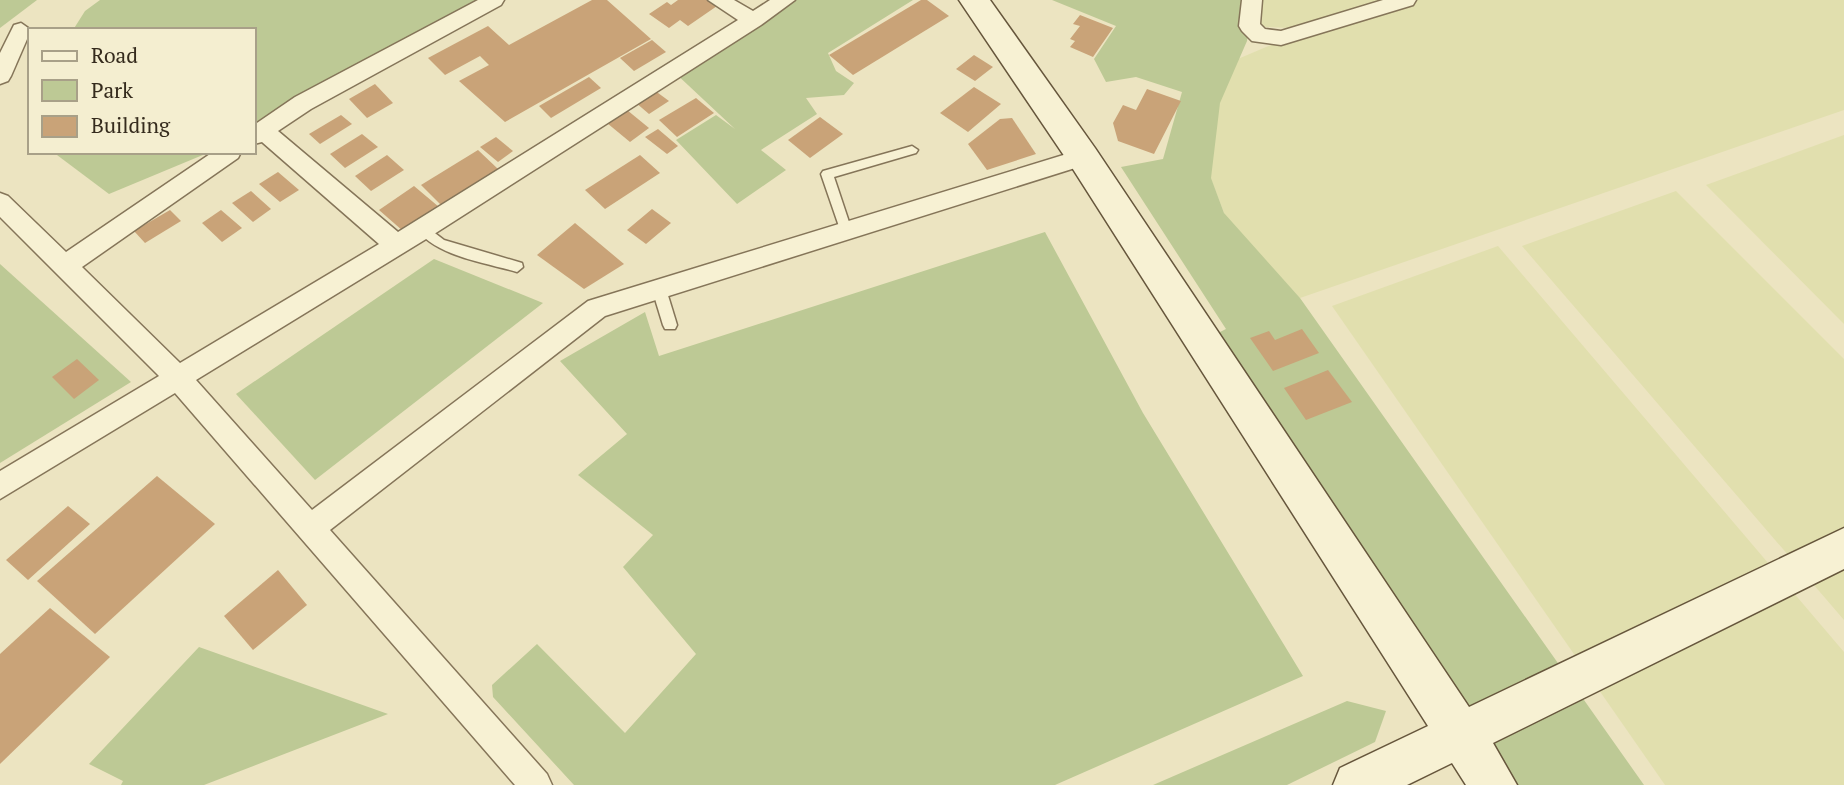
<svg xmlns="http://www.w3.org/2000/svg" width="1844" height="785" viewBox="0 0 1844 785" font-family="'PT Serif',serif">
  <rect width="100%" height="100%" fill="#ece4c1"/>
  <!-- farmland -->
  <g fill="#e1dfae">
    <polygon points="1252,0 1844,0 1844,110 1300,298 1226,218 1208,171 1226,64 1309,29 1249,26"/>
    <polygon points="1844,135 1844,324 1706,185"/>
    <polygon points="1676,191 1844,359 1844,620 1522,246"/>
    <polygon points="1498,246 1844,652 1844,785 1665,785 1332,306"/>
  </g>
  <!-- green -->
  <g fill="#bdc995">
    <polygon points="0,0 37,0 0,28"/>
    <polygon points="100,0 483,0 254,134 254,30 73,30 85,11"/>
    <polygon points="791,0 913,0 828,53 836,71 854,83 844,95 806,98 817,114 761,150 786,170 737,204 676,140 716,115 735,129 673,71 719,42 730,46 728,36"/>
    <polygon points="1052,0 1252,0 1247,41 1220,103 1211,178 1224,213 1300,298 1644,785 1513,785 1210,337 1226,329 1121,167 1163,159 1182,92 1136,77 1106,82 1094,59 1116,26"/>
    <polygon points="53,152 210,152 109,194"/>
    <polygon points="1045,232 1143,413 1303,676 1055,785 574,785 493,697 492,685 537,644 625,733 696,654 623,567 653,535 578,475 627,434 560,361 645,312 659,356"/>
    <polygon points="434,259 543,303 315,480 236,394"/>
    <polygon points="0,264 131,382 0,463"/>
    <polygon points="199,647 388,714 204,785 121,785 123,781 89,764"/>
    <polygon points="1347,701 1386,711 1375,742 1287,785 1153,785"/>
  </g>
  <!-- building -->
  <g fill="#c9a378">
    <polygon points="592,0 607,0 651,39 505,122 459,81 489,65 480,56 445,75 428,58 488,26 509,45"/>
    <polygon points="678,0 708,0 717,6 688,26 680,20 669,28 649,14 667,2 671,5"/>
    <polygon points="921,0 927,0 949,16 853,75 829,55"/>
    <polygon points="1080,15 1113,28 1093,57 1070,47 1075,41 1070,39 1080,26 1073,24"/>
    <polygon points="652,40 666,52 634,71 620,58"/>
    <polygon points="974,55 993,67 975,81 956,69"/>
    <polygon points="589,77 601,88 551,118 539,106"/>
    <polygon points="375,84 393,103 367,118 349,99"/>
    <polygon points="974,87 1001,104 968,132 940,113"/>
    <polygon points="1147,89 1181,101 1154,154 1118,141 1113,123 1123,105 1136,110"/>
    <polygon points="654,90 669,101 649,114 635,102"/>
    <polygon points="696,98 714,113 677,137 659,120"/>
    <polygon points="627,110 649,128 630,142 607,123"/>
    <polygon points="341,115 352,124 320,144 309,134"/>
    <polygon points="820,117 843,134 810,158 788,140"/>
    <polygon points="1012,118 1036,154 987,170 968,144 1000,119"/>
    <polygon points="658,129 678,146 667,154 645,137"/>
    <polygon points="362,134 378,147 345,168 330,154"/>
    <polygon points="496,137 513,151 498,162 480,147"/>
    <polygon points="478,150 498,169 441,205 421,185"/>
    <polygon points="387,155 404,170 371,191 355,176"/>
    <polygon points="640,155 660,173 605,209 585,190"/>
    <polygon points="278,172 299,190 280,202 259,184"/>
    <polygon points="414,186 439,207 403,231 379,210"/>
    <polygon points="251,191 271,209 253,222 232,203"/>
    <polygon points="652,209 671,223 646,244 627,230"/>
    <polygon points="170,210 181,221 145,243 134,231"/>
    <polygon points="221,210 242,228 222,242 202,223"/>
    <polygon points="575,223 624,264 584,289 537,255"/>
    <polygon points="1302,329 1319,353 1273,371 1250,338 1269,331 1275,340"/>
    <polygon points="77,359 99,380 74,399 52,377"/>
    <polygon points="1328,370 1352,402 1306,420 1284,388"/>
    <polygon points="157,476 215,524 95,634 37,581"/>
    <polygon points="68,506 90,524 28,580 6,560"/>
    <polygon points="278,570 307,605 253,650 224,616"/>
    <polygon points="50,608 110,657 0,764 0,654"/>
  </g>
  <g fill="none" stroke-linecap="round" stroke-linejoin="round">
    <!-- lane casing -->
    <g stroke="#857559" stroke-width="3">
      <g id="lane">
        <polygon points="912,146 918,150 916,153 834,177 852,231 850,235 842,235 821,174 823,171"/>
        <path d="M423,224l21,16 78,23 1,4 -6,5c-30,-9 -82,-16 -100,-43z"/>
        <polygon points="659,284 666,289 677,325 675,329 665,329 663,325 652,289"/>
      </g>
    </g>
    <!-- street casing -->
    <g stroke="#857559" stroke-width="3">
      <g id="street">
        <polygon points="478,0 504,0 501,5 311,109 278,131 398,232 738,20 708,0 734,0 753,11 770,0 795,0 761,25 431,236 196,380 312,510 588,301 1083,149 1091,151 1094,157 1091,163 605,316 330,530 547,774 552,785 515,785 175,393 0,499 0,471 159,376 0,217 0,193 8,196 66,252 213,152 241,152 238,158 82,267 180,363 379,244 262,142 254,144 254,125 295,97"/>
        <polygon points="1242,0 1262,0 1260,24 1265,29 1281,31 1383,0 1416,0 1413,5 1281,45 1252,41 1242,31 1239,26"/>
        <polygon points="21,23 31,30 11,76 8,81 0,84 0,53 14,25"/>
      </g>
    </g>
    <!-- secondary casing -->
    <g stroke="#66563c" stroke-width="3">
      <polygon id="secondary" points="959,0 990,0 1095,148 1469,707 1844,528 1844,569 1493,743 1517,785 1466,785 1452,763 1407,785 1333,785 1340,768 1428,726 1071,166"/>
    </g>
    <!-- lane -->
    <use href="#lane" fill="#f7f1d3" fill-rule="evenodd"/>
    <!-- street -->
    <use href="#street" fill="#f7f1d3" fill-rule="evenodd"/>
    <!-- secondary -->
    <use href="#secondary" fill="#f7f1d3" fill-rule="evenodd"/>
  </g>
  <!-- legend -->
  <rect x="28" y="28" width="228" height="126" fill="#f4eed0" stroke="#a8a088" stroke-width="2"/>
  <rect x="42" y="51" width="35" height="10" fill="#f7f1d3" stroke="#a8a088" stroke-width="2"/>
  <text x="91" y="63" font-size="21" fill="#352b1d">Road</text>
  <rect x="42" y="80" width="35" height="21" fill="#bdc995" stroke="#a8a088" stroke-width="2"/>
  <text x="91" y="98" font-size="21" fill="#352b1d">Park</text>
  <rect x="42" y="116" width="35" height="21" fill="#c9a378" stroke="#a8a088" stroke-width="2"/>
  <text x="91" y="133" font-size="21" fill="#352b1d">Building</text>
</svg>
